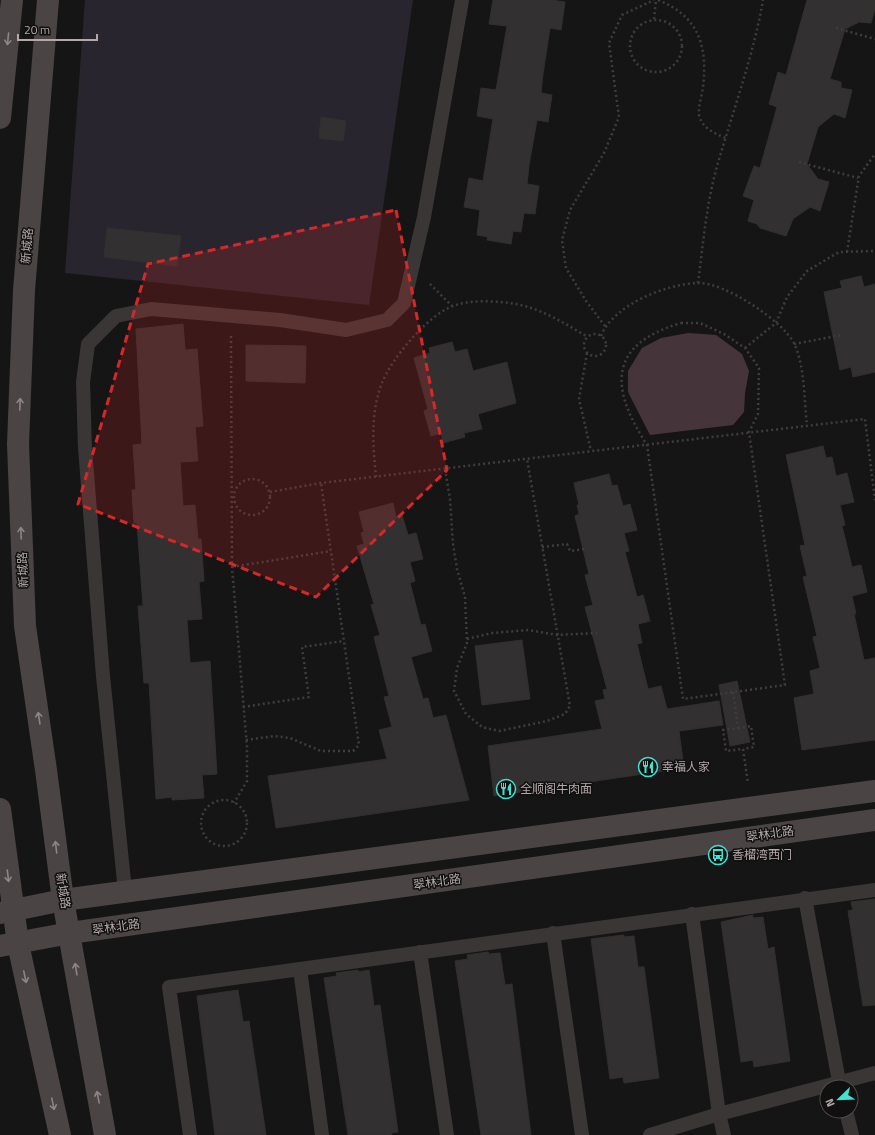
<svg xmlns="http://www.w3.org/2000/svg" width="875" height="1135" viewBox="0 0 875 1135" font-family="'Titillium Web','Noto Sans SC',sans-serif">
  <rect width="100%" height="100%" fill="#161515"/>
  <!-- green -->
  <polygon fill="#28252e" points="85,0 413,0 369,305 65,273"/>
  <!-- water -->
  <polygon fill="#45353a" points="688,333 716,335 742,354 749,371 745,393 744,412 733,425 650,435 628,392 628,371 642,348 661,338"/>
  <!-- building -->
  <g fill="#323030" stroke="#32302f">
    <polygon points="493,0 551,0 565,2 561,30 550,28 543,74 541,93 552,95 548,122 537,120 529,165 527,184 539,186 535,214 524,213 521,232 513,231 511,244 487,240 488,237 477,235 480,210 464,207 469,178 483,181 493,119 477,116 481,88 496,90 507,26 489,24"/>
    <polygon points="807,0 875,0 875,9 871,23 859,22 845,29 830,79 841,82 841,88 852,90 845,118 834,114 818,127 807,164 818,179 829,182 820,211 810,207 793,219 786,236 760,228 757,224 748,221 754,200 743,196 754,166 760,168 777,107 769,104 778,72 786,75"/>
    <polygon points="321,117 346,121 343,141 319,138"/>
    <polygon points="107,228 181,236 177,266 104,257"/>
    <polygon points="861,276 864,287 875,284 875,372 853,377 851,367 840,370 824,292 842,288 840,281"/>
    <polygon points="183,324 185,350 197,349 203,426 195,427 198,461 180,462 183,506 195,505 198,539 201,539 204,581 199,582 202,619 187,620 190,663 210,661 217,774 202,775 204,798 172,800 172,797 156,799 149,683 144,683 138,606 143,606 137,523 134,523 132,490 136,490 133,445 142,444 136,329"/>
    <polygon points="452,342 455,352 467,349 473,371 507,362 516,403 478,414 482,429 464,433 465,437 443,443 441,433 431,436 424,411 428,409 414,358 430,353 429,348"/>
    <polygon points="246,345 306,346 305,383 246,381"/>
    <polygon points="823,446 826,458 832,457 836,476 847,473 854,502 840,505 845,525 842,526 852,567 861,565 867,592 852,596 856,614 854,614 864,660 875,658 875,740 802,750 794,698 814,694 810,671 820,668 813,637 817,636 803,577 807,576 800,546 805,545 786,455"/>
    <polygon points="609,474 612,486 617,485 623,506 630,504 637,530 624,533 629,551 625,552 637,597 643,595 650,621 638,624 642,643 637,644 648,689 661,686 667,709 719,701 723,725 679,731 684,768 494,796 488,746 602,729 595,701 605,699 603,690 607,689 585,607 593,605 585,575 589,574 575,516 579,514 577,505 579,505 574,483"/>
    <polygon points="393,503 396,517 402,515 408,535 416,533 423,559 410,562 415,581 410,583 421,625 425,624 432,651 411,657 423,699 428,698 433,718 446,715 469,800 276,828 268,776 387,759 379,730 392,727 384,697 389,696 374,637 380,635 371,605 374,604 357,546 364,544 361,533 364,532 359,512"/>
    <polygon points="522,640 530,699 482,705 475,646"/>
    <polygon points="737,681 750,742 730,746 719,685"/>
    <polygon points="875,899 875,1005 863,1006 848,911 853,910 851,902"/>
    <polygon points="753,915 753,918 763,917 768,949 774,947 790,1061 754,1067 753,1060 741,1062 721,922"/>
    <polygon points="624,935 624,937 634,936 638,967 644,967 659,1078 624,1083 623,1077 610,1079 591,939"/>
    <polygon points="488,952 489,954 500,953 505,985 512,984 531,1135 481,1135 455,961 468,959 467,955"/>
    <polygon points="358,970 358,972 369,970 374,1006 380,1005 398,1132 391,1133 392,1135 348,1135 324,978 337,976 336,973"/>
    <polygon points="238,990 243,1022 249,1021 266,1135 215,1135 197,996"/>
  </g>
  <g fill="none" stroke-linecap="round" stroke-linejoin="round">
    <!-- path -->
    <g stroke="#423c3c" stroke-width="2.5" stroke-dasharray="2 3" stroke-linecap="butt">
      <path d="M658,0c40,16 50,45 45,87 -1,9 -5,18 -4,28 2,12 16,19 27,23"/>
      <polyline points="654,19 656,0"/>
      <circle cx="656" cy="46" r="26"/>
      <polyline points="836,28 875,39"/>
      <polyline points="799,162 858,178"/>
      <polyline points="847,252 859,176 875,154"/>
      <path d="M698,283c5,-38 8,-76 18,-113 16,-57 37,-112 47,-170"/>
      <polyline points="430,284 452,306"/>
      <path d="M681,323h19l24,11 21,14 14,20 -1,46 -9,18 36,253 -102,14 -36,-254c-37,-57 -40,-100 34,-122z"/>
      <polyline points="605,326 586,301 566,268 562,240 570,210 604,153 619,117 609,43 622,15 654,0"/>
      <circle cx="595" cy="345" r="11"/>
      <polyline points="231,336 232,567 247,747 247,781 234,803"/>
      <path d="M601,336c12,-31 65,-52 97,-53 26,-1 86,38 97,62 10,24 9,55 12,80"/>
      <polyline points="794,344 842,335"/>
      <polyline points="745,348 776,323 787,297 807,271 839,252 875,251"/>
      <polyline points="587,353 579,399 591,451"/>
      <polyline points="445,469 450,499 453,544 457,569 465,597 467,643 457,668 454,691 466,714 482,727 499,731 547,721 565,714 570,706 527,459"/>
      <path d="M376,477c-3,-31 -6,-64 6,-94 9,-24 46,-68 71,-77 19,-7 44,-5 63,-2 27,5 49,20 72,33"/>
      <circle cx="252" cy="497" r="18"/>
      <polyline points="270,492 321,483 865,419 875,500"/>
      <polyline points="542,547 567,544 570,551 584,549"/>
      <polyline points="232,567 331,551"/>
      <polyline points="467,639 492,633 528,630 557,635 597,633"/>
      <polyline points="733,692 738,728 723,730 726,751 743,749 748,783"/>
      <polyline points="243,707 309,697 302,647 344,641"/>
      <polyline points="738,728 751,726 754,747 743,749"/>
      <polyline points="246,740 274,736 290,738 321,751 353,751 359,745 321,483"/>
      <circle cx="224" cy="823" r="23"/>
    </g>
    <!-- lane -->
    <g stroke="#3b3636" stroke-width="14">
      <polyline points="125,891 103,676 85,448 83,382 88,344 116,316 151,309 280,320 346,330 387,320 404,303 424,217 462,0"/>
      <polyline points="805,898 840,1087"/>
      <polyline points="692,914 719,1114 724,1135"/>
      <polyline points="553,933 582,1135"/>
      <polyline points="420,952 447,1135"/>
      <polyline points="300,969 322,1135"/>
      <polyline points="846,1111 852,1135"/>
      <polyline points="190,1135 169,987 875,890"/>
      <polyline points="650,1135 719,1114 875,1073"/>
    </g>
    <!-- secondary -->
    <g stroke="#4b4444" stroke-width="22">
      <polyline points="48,0 24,290 18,444 25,626 46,770 63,900 105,1135"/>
      <polyline points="0,118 12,0"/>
      <polyline points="0,809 18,944 60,1135"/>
      <polyline points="0,913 63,900 875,791"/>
      <polyline points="0,946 70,933 875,820"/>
    </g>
  </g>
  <!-- one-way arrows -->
  <defs><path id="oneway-shaft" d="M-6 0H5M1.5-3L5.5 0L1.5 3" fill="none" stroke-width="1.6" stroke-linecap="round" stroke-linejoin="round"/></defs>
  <g stroke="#908586">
    <use href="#oneway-shaft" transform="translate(8 39) rotate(96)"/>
    <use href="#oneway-shaft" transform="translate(20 404) rotate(-88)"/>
    <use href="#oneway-shaft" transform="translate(21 533) rotate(-92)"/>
    <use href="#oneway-shaft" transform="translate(39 718) rotate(-99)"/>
    <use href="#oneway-shaft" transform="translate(56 847) rotate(-97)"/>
    <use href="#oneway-shaft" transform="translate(8 876) rotate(83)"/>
    <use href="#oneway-shaft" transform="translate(76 969) rotate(-99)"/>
    <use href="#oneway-shaft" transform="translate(25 977) rotate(78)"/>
    <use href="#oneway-shaft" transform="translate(98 1097) rotate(-101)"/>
    <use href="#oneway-shaft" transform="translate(53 1104) rotate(78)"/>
  </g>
  <!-- marked area -->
  <path fill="#d62828" fill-opacity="0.2" stroke="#d62828" stroke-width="3" stroke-dasharray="8 5" stroke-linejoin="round" d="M396,210l51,260 -131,127 -238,-93 70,-240z"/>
  <!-- icons -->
  <defs>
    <g id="restaurant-ring" transform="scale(1)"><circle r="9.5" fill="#111010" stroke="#42e1cf" stroke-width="1.5"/><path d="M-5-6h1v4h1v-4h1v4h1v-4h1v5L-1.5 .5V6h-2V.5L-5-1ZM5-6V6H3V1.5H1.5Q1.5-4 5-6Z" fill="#42e1cf"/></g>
    <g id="bus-ring" transform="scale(1)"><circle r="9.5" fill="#111010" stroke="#42e1cf" stroke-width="1.5"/><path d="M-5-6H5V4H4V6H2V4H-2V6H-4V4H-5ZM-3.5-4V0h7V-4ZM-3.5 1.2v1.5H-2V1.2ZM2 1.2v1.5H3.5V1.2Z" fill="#42e1cf"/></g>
  </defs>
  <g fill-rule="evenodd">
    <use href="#restaurant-ring" x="648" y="767"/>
    <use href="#restaurant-ring" x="506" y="789"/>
    <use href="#bus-ring" x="718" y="855"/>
  </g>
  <g text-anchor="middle" stroke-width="3" stroke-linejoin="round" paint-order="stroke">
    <!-- street labels -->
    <g font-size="12" fill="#b5a8a9" stroke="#111010">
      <text transform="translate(27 246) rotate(-85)" y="4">新城路</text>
      <text transform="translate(23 570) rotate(-92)" y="4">新城路</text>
      <text transform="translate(770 834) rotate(-8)" y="4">翠林北路</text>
      <text transform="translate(437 882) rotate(-8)" y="4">翠林北路</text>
      <text transform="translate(63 891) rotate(81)" y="4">新城路</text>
      <text transform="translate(116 927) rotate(-8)" y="4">翠林北路</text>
    </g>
    <!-- poi labels -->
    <g font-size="12" fill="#b5a8a9" stroke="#111010" text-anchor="start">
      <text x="662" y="771">幸福人家</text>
      <text x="520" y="793">全顺阁牛肉面</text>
      <text x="732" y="859">香榴湾西门</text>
    </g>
  </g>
  <!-- north arrow -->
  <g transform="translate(839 1099) rotate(247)"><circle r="19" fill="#111010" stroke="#534d4d"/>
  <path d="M0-3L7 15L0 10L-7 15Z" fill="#42e1cf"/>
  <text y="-6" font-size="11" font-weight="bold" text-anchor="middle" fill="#b5a8a9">N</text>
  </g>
  <!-- scale -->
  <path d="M18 34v6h79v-6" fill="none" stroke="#b5a8a9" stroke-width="2"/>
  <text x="24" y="34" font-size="12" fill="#b5a8a9" stroke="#111010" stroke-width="3" paint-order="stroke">20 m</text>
</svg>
